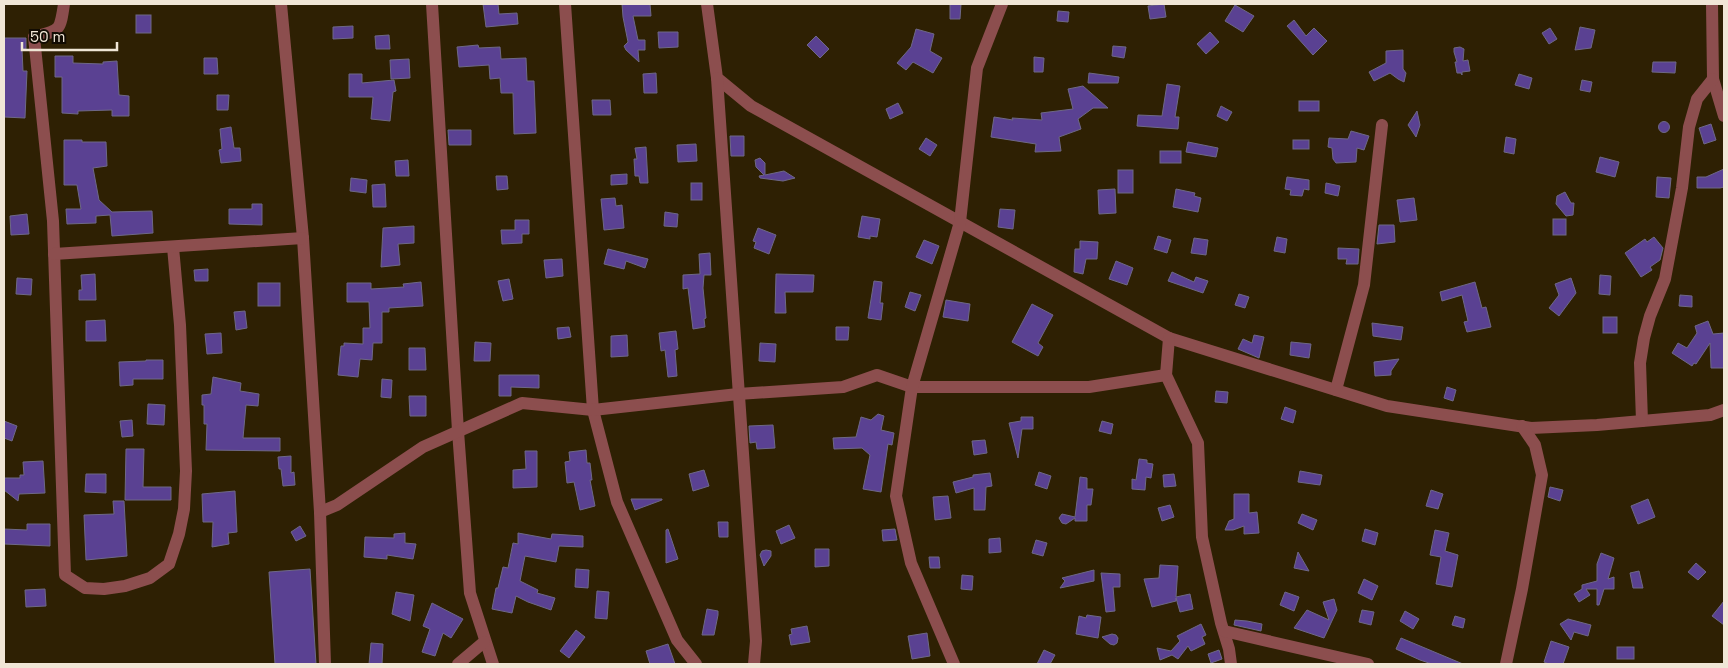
<svg xmlns="http://www.w3.org/2000/svg" width="1728" height="668" viewBox="0 0 1728 668" font-family="'Space Grotesk',sans-serif">
  <rect width="100%" height="100%" fill="#2e2003"/>
  <!-- building -->
  <g fill="#5a4192" stroke="#6e6886">
    <polygon points="483,4 498,4 499,14 517,13 518,24 486,27"/>
    <polygon points="622,4 650,4 651,16 633,16 638,40 645,40 645,50 638,50 639,62 626,50 624,46 628,42 623,17"/>
    <polygon points="950,4 961,4 960,19 950,19"/>
    <polygon points="1164,4 1166,17 1150,19 1148,6"/>
    <polygon points="1235,5 1254,16 1243,32 1225,21"/>
    <polygon points="1058,11 1069,12 1068,22 1057,21"/>
    <rect x="136" y="15" width="15" height="18"/>
    <polygon points="1294,20 1306,36 1314,28 1327,41 1313,55 1287,26"/>
    <polygon points="353,26 353,38 333,39 333,27"/>
    <polygon points="1580,27 1595,30 1591,48 1575,50"/>
    <polygon points="1550,28 1557,39 1549,44 1542,33"/>
    <polygon points="916,29 934,34 930,51 942,58 933,73 913,62 906,70 897,63 911,47"/>
    <polygon points="658,32 678,32 678,47 659,48"/>
    <polygon points="1210,32 1219,42 1206,54 1197,44"/>
    <polygon points="389,35 390,49 376,49 375,36"/>
    <polygon points="816,36 829,49 820,58 807,45"/>
    <polygon points="4,38 26,38 26,49 22,49 23,71 27,71 25,118 4,117"/>
    <polygon points="478,45 479,48 500,47 501,59 526,58 527,81 534,81 536,133 514,134 513,93 501,93 500,78 490,79 489,65 459,67 457,47"/>
    <polygon points="1113,46 1126,47 1124,58 1112,56"/>
    <polygon points="1460,47 1464,49 1463,61 1468,60 1470,71 1462,72 1462,75 1461,73 1457,73 1455,62 1457,62 1454,52 1454,48"/>
    <polygon points="1403,50 1403,69 1406,73 1404,82 1398,79 1390,73 1374,81 1369,72 1386,63 1386,51"/>
    <polygon points="55,56 73,56 73,63 103,64 103,62 117,61 119,95 129,96 129,116 112,116 112,110 78,111 78,114 62,113 62,77 55,77"/>
    <polygon points="1034,57 1044,58 1043,72 1034,72"/>
    <polygon points="204,58 217,58 218,74 204,74"/>
    <polygon points="409,59 410,78 391,79 390,60"/>
    <polygon points="1653,62 1676,62 1675,73 1652,72"/>
    <polygon points="656,73 657,93 644,93 643,74"/>
    <polygon points="1089,73 1119,77 1118,83 1088,83"/>
    <polygon points="349,74 362,74 362,83 394,80 396,91 393,92 390,121 371,119 373,97 349,97"/>
    <polygon points="1519,74 1532,78 1529,89 1515,85"/>
    <polygon points="1582,80 1592,82 1590,92 1580,90"/>
    <polygon points="1167,84 1180,86 1175,117 1179,117 1178,129 1137,126 1138,115 1162,116"/>
    <polygon points="1083,86 1108,108 1093,108 1078,119 1081,129 1059,137 1061,151 1035,152 1036,144 991,137 994,117 1013,120 1012,118 1042,120 1041,113 1073,109 1068,89"/>
    <polygon points="217,95 229,95 228,110 217,110"/>
    <polygon points="592,100 610,100 611,115 593,115"/>
    <rect x="1299" y="101" width="20" height="10"/>
    <polygon points="898,103 903,113 890,119 886,109"/>
    <polygon points="1221,106 1232,112 1227,121 1217,116"/>
    <polygon points="1417,111 1420,125 1416,137 1408,125"/>
    <circle cx="1664" cy="127" r="5.5"/>
    <polygon points="1711,124 1716,140 1704,144 1699,128"/>
    <polygon points="231,127 234,148 240,148 241,161 221,163 219,150 222,149 220,129"/>
    <polygon points="448,130 471,130 471,145 449,145"/>
    <polygon points="1351,131 1369,136 1364,150 1357,148 1356,162 1336,163 1333,159 1332,148 1328,147 1329,138 1348,139"/>
    <polygon points="730,136 744,136 744,156 731,156"/>
    <polygon points="1506,137 1516,139 1514,154 1504,152"/>
    <polygon points="926,138 937,145 930,156 919,149"/>
    <polygon points="64,140 82,140 82,142 106,142 107,166 93,168 99,200 112,212 152,211 153,233 112,236 110,215 96,216 96,223 67,224 66,209 81,209 77,185 64,185"/>
    <rect x="1293" y="140" width="16" height="9"/>
    <polygon points="1188,142 1218,148 1216,157 1186,152"/>
    <polygon points="696,144 697,161 678,162 677,145"/>
    <polygon points="646,147 648,183 640,183 639,176 635,176 634,159 637,159 635,148"/>
    <rect x="1160" y="151" width="21" height="12"/>
    <polygon points="1600,157 1619,162 1615,177 1596,172"/>
    <polygon points="760,158 765,163 765,175 784,171 795,178 783,181 760,178 759,176 764,175 756,167 755,160"/>
    <polygon points="408,160 409,176 396,176 395,161"/>
    <polygon points="1724,169 1724,187 1720,188 1697,188 1697,177 1706,177"/>
    <rect x="1118" y="170" width="15" height="23"/>
    <polygon points="627,174 627,184 611,185 611,175"/>
    <polygon points="496,176 507,176 508,189 497,190"/>
    <polygon points="1287,177 1309,180 1309,190 1304,189 1302,196 1290,195 1291,190 1285,189"/>
    <polygon points="1657,177 1671,178 1669,198 1656,197"/>
    <polygon points="351,178 367,180 366,193 350,191"/>
    <rect x="691" y="183" width="11" height="17"/>
    <polygon points="1326,183 1340,186 1338,196 1325,193"/>
    <polygon points="385,184 386,207 373,207 372,185"/>
    <polygon points="1115,189 1116,213 1099,214 1098,190"/>
    <polygon points="1176,189 1195,193 1194,196 1201,198 1198,212 1173,207"/>
    <polygon points="1565,192 1571,203 1574,203 1573,215 1566,216 1556,204 1557,196"/>
    <polygon points="615,198 616,206 622,205 624,228 604,230 601,199"/>
    <polygon points="1414,198 1417,220 1400,222 1397,200"/>
    <polygon points="252,204 262,204 262,225 229,224 229,209 252,209"/>
    <polygon points="1000,209 1015,210 1013,229 998,227"/>
    <polygon points="665,212 678,214 677,227 664,226"/>
    <polygon points="27,214 29,234 11,235 10,216"/>
    <polygon points="862,216 880,219 877,237 870,236 870,239 858,237"/>
    <rect x="1553" y="219" width="13" height="16"/>
    <polygon points="515,220 529,220 529,234 522,234 522,243 502,244 501,230 515,230"/>
    <polygon points="1379,225 1394,225 1395,242 1377,244"/>
    <polygon points="414,226 414,243 398,244 400,265 381,267 383,228"/>
    <polygon points="758,228 776,235 769,254 754,248 756,242 753,241"/>
    <polygon points="1158,236 1171,240 1167,253 1154,249"/>
    <polygon points="1277,237 1287,239 1285,253 1274,251"/>
    <polygon points="1654,237 1663,248 1660,260 1650,267 1652,270 1641,277 1625,253 1645,239 1647,242"/>
    <polygon points="1194,238 1208,240 1206,255 1191,253"/>
    <polygon points="924,240 939,246 932,264 916,257"/>
    <polygon points="1080,241 1098,242 1097,259 1086,259 1083,274 1074,272 1075,249 1080,249"/>
    <polygon points="1338,248 1359,249 1358,264 1346,264 1347,259 1338,259"/>
    <polygon points="608,249 648,259 645,268 626,261 624,269 604,264"/>
    <polygon points="710,253 711,275 704,275 703,288 706,318 704,319 705,327 693,329 688,288 683,289 683,275 700,274 699,254"/>
    <polygon points="562,259 563,276 546,278 544,260"/>
    <polygon points="1116,261 1133,268 1127,285 1109,279"/>
    <polygon points="208,269 208,281 195,281 194,270"/>
    <polygon points="1172,272 1194,282 1196,277 1208,281 1203,293 1168,281"/>
    <polygon points="95,274 96,300 79,300 79,290 82,290 81,275"/>
    <polygon points="776,274 814,275 813,292 785,292 786,313 775,313"/>
    <polygon points="1600,275 1611,276 1610,295 1599,294"/>
    <polygon points="17,278 32,279 31,295 16,294"/>
    <polygon points="1571,278 1576,293 1559,316 1549,308 1559,295 1555,284"/>
    <polygon points="509,279 513,299 503,301 498,281"/>
    <polygon points="874,281 882,282 880,303 883,303 881,320 868,318"/>
    <polygon points="421,282 423,306 389,308 389,312 382,312 382,343 373,343 372,360 360,359 358,377 338,375 341,346 344,346 344,343 363,344 363,328 370,328 369,302 347,302 347,283 371,283 371,289 404,287 403,284"/>
    <polygon points="1475,282 1482,308 1486,307 1491,327 1467,332 1464,322 1468,321 1462,295 1442,301 1440,292"/>
    <rect x="258" y="283" width="22" height="23"/>
    <polygon points="910,292 921,295 915,311 905,307"/>
    <polygon points="1239,294 1249,297 1245,308 1235,305"/>
    <polygon points="1680,295 1692,296 1692,307 1679,306"/>
    <polygon points="946,300 970,304 968,321 943,317"/>
    <polygon points="1032,304 1053,315 1038,343 1043,347 1038,356 1012,342"/>
    <polygon points="245,311 247,328 236,330 234,312"/>
    <rect x="1603" y="317" width="14" height="16"/>
    <polygon points="105,320 106,341 86,341 86,321"/>
    <polygon points="1708,321 1713,334 1724,333 1724,368 1711,368 1710,343 1696,364 1694,363 1692,366 1672,353 1678,343 1687,348 1697,333 1695,326"/>
    <polygon points="1372,323 1403,327 1401,340 1373,336"/>
    <polygon points="569,327 571,337 558,339 557,328"/>
    <polygon points="836,327 849,327 848,340 836,340"/>
    <polygon points="676,331 678,349 675,350 677,376 668,377 665,350 661,351 659,333"/>
    <polygon points="221,333 222,353 207,354 205,334"/>
    <polygon points="627,335 628,356 611,357 611,336"/>
    <polygon points="1254,335 1264,337 1259,358 1238,349 1243,339 1252,343"/>
    <polygon points="475,342 491,343 490,361 474,361"/>
    <polygon points="1291,342 1311,344 1309,358 1290,355"/>
    <polygon points="760,343 776,344 775,362 759,361"/>
    <polygon points="409,348 425,348 426,370 409,370"/>
    <polygon points="1399,359 1391,371 1391,375 1375,376 1374,362"/>
    <polygon points="146,360 163,360 163,379 133,379 133,385 120,386 119,362 146,361"/>
    <polygon points="499,375 539,375 539,388 511,387 511,396 499,396"/>
    <polygon points="213,377 241,383 240,391 259,394 258,406 246,405 243,438 280,438 280,451 206,450 207,424 204,424 204,405 202,405 202,395 211,394"/>
    <polygon points="382,379 392,380 391,398 381,397"/>
    <polygon points="1447,387 1456,390 1453,401 1444,398"/>
    <polygon points="1216,391 1228,392 1227,403 1215,402"/>
    <polygon points="409,396 426,396 426,416 410,416"/>
    <polygon points="148,404 165,405 164,425 147,424"/>
    <polygon points="1285,407 1296,411 1293,423 1281,419"/>
    <polygon points="878,414 884,416 881,430 894,433 892,445 888,444 881,492 863,489 870,455 862,448 834,449 833,438 856,437 861,417 871,420"/>
    <polygon points="1021,417 1033,417 1033,429 1022,429 1018,458 1009,423 1021,421"/>
    <polygon points="132,420 133,436 122,437 120,421"/>
    <polygon points="4,421 17,426 12,441 4,438"/>
    <polygon points="1102,421 1113,424 1111,434 1099,431"/>
    <polygon points="773,425 775,448 757,449 756,442 750,443 749,426"/>
    <polygon points="985,440 987,453 974,455 972,441"/>
    <polygon points="126,449 144,449 143,487 171,487 171,500 125,500"/>
    <polygon points="586,450 587,463 590,463 592,480 590,480 595,506 580,510 574,482 567,483 565,462 570,461 569,452"/>
    <polygon points="525,451 537,451 537,487 513,488 513,470 526,469"/>
    <polygon points="291,456 291,473 294,472 295,485 283,486 281,469 279,469 278,457"/>
    <polygon points="1139,459 1147,460 1147,463 1153,464 1151,478 1146,477 1145,490 1132,489 1132,479 1136,480"/>
    <polygon points="43,461 45,493 19,494 18,501 4,490 4,478 20,478 20,475 24,475 23,462"/>
    <polygon points="704,470 709,486 693,491 689,474"/>
    <polygon points="1300,471 1322,475 1320,485 1298,482"/>
    <polygon points="1039,472 1051,476 1047,489 1035,485"/>
    <polygon points="990,473 992,486 986,487 985,510 974,510 974,488 956,493 953,482 973,477 973,475"/>
    <polygon points="86,474 106,474 106,493 85,492"/>
    <polygon points="1174,474 1176,486 1164,487 1163,475"/>
    <polygon points="1080,477 1087,478 1087,489 1093,489 1091,505 1087,505 1087,521 1075,521 1075,518 1066,524 1062,523 1059,518 1062,514 1075,517"/>
    <polygon points="1550,487 1563,490 1560,501 1548,497"/>
    <polygon points="1431,490 1443,494 1438,509 1426,506"/>
    <polygon points="235,491 237,532 228,533 229,544 212,547 213,522 203,522 202,494"/>
    <polygon points="1234,494 1249,494 1249,513 1257,512 1259,533 1244,534 1244,526 1233,530 1225,530 1229,521 1234,519"/>
    <polygon points="948,496 951,518 935,520 933,497"/>
    <polygon points="631,499 662,499 662,500 635,510"/>
    <polygon points="1648,499 1655,517 1638,524 1631,506"/>
    <polygon points="113,501 124,501 127,556 86,560 84,515 114,514"/>
    <polygon points="1170,505 1174,517 1162,521 1158,508"/>
    <polygon points="1302,514 1317,520 1313,530 1298,523"/>
    <polygon points="718,522 728,522 728,537 719,537"/>
    <polygon points="27,524 50,524 50,546 4,544 4,529 27,530"/>
    <polygon points="789,525 795,538 781,544 776,531"/>
    <polygon points="300,526 306,536 296,541 291,532"/>
    <polygon points="668,529 678,559 666,563 666,530"/>
    <polygon points="895,529 897,540 883,541 882,530"/>
    <polygon points="1365,529 1378,533 1375,545 1362,541"/>
    <polygon points="1435,530 1449,533 1445,551 1458,555 1452,587 1436,584 1441,557 1430,555"/>
    <polygon points="405,533 405,543 416,544 413,559 387,555 387,559 364,557 365,537 394,538 394,534"/>
    <polygon points="518,533 551,539 552,534 583,536 583,547 559,546 556,562 525,556 520,581 538,590 537,593 555,598 551,610 528,602 516,596 512,613 492,609 496,588 498,588 503,567 508,568 513,543 518,544"/>
    <polygon points="1000,538 1001,552 989,553 989,539"/>
    <polygon points="1036,540 1047,543 1043,556 1032,553"/>
    <polygon points="815,549 829,549 829,566 815,567"/>
    <polygon points="766,550 771,551 771,556 764,566 760,555 762,551"/>
    <polygon points="1298,552 1309,571 1294,568"/>
    <polygon points="1601,553 1614,558 1608,579 1614,577 1614,589 1604,589 1599,605 1597,605 1597,589 1586,589 1590,595 1579,602 1574,594 1582,589 1582,585 1597,581 1597,564"/>
    <polygon points="929,557 939,557 940,568 930,568"/>
    <polygon points="1696,563 1706,572 1698,580 1688,572"/>
    <polygon points="1160,565 1178,566 1176,597 1190,594 1193,609 1180,612 1176,598 1176,601 1152,607 1144,579 1159,578"/>
    <polygon points="310,569 316,664 275,664 269,572"/>
    <polygon points="576,569 589,570 588,588 575,587"/>
    <polygon points="1094,570 1094,581 1060,588 1065,581 1062,578"/>
    <polygon points="1639,571 1643,588 1633,588 1630,573"/>
    <polygon points="1101,573 1120,574 1120,587 1113,587 1115,611 1106,612"/>
    <polygon points="962,575 973,576 972,590 961,589"/>
    <polygon points="1364,579 1378,586 1372,600 1358,593"/>
    <polygon points="45,589 46,606 26,607 25,590"/>
    <polygon points="597,591 609,592 607,619 595,618"/>
    <polygon points="396,592 414,595 410,621 392,614"/>
    <polygon points="1285,592 1299,597 1294,611 1280,605"/>
    <polygon points="1334,599 1337,610 1324,638 1294,628 1307,610 1329,620 1323,602"/>
    <polygon points="1724,601 1724,625 1712,616"/>
    <polygon points="432,603 463,619 451,638 443,633 435,656 422,652 430,629 423,626"/>
    <polygon points="707,609 718,611 718,615 714,635 702,635"/>
    <polygon points="1362,610 1374,612 1371,625 1359,622"/>
    <polygon points="1405,611 1419,619 1413,629 1400,621"/>
    <polygon points="1087,615 1101,617 1098,638 1076,634 1079,616 1086,618"/>
    <polygon points="1455,616 1465,619 1463,628 1452,625"/>
    <polygon points="1568,619 1591,625 1588,636 1574,632 1571,640 1560,624"/>
    <polygon points="1235,620 1247,621 1262,624 1261,631 1234,625"/>
    <polygon points="1201,624 1206,635 1202,637 1205,644 1191,651 1188,646 1178,659 1172,655 1160,660 1157,648 1171,651 1180,641 1177,636"/>
    <polygon points="807,626 810,642 791,645 789,635 792,634 791,629"/>
    <polygon points="576,630 585,637 569,658 560,651"/>
    <polygon points="927,633 930,656 912,659 908,636"/>
    <polygon points="1112,634 1116,635 1118,638 1117,643 1114,645 1110,644 1102,637"/>
    <polygon points="1401,638 1463,664 1432,664 1420,660 1396,649"/>
    <polygon points="1551,641 1569,647 1563,664 1549,664 1544,662"/>
    <polygon points="371,643 383,644 382,664 369,664"/>
    <polygon points="668,644 675,664 650,664 646,651"/>
    <rect x="1617" y="647" width="17" height="12"/>
    <polygon points="1044,650 1055,655 1050,664 1037,664"/>
    <polygon points="1219,650 1222,659 1211,663 1208,654"/>
  </g>
  <g fill="none" stroke-linecap="round" stroke-linejoin="round">
    <!-- minor -->
    <g stroke="#8c4e4e" stroke-width="12">
      <path d="M64,4c-4,28 -4,26 -30,33l19,184 12,354 20,13 19,1 21,-3 25,-8 19,-14 10,-30 5,-25 2,-38 -6,-146 -7,-78"/>
      <polyline points="281,4 303,238 320,512 325,664"/>
      <polyline points="432,4 458,431 470,593 493,664"/>
      <polyline points="565,4 593,410 617,502 677,640 696,664"/>
      <polyline points="707,4 717,78 751,106 1169,338 1387,406 1531,428 1597,425 1710,415 1724,410"/>
      <polyline points="1712,4 1713,79 1724,116"/>
      <polyline points="717,78 756,641 754,664"/>
      <polyline points="54,254 303,238"/>
      <polyline points="1169,338 1166,375 1198,443 1202,537 1221,623 1229,649 1231,664"/>
      <polyline points="1336,390 1364,285 1382,125"/>
      <polyline points="1642,421 1640,363 1644,338 1650,316 1665,279 1682,188 1689,127 1697,99 1713,79"/>
      <polyline points="320,512 337,505 423,447 522,403 593,410 738,394 843,387 877,375 912,387 1089,387 1166,375"/>
      <polyline points="1224,631 1368,664"/>
      <polyline points="458,664 484,642"/>
      <polyline points="954,664 911,563 896,496 912,387 960,222 977,68 1002,4"/>
      <polyline points="1506,664 1522,589 1542,475 1535,445 1522,426"/>
    </g>
  </g>
  <!-- border -->
  <rect width="1728" height="668" fill="none" stroke="#f0e6d6" stroke-width="10"/>
  <!-- scale -->
  <path d="M22 42v8h95v-8" fill="none" stroke="#f0e6d6" stroke-width="2.5"/>
  <text x="30" y="42" font-size="15" fill="#f0e6d6" stroke="#110b02" stroke-width="4" paint-order="stroke">50 m</text>
</svg>
